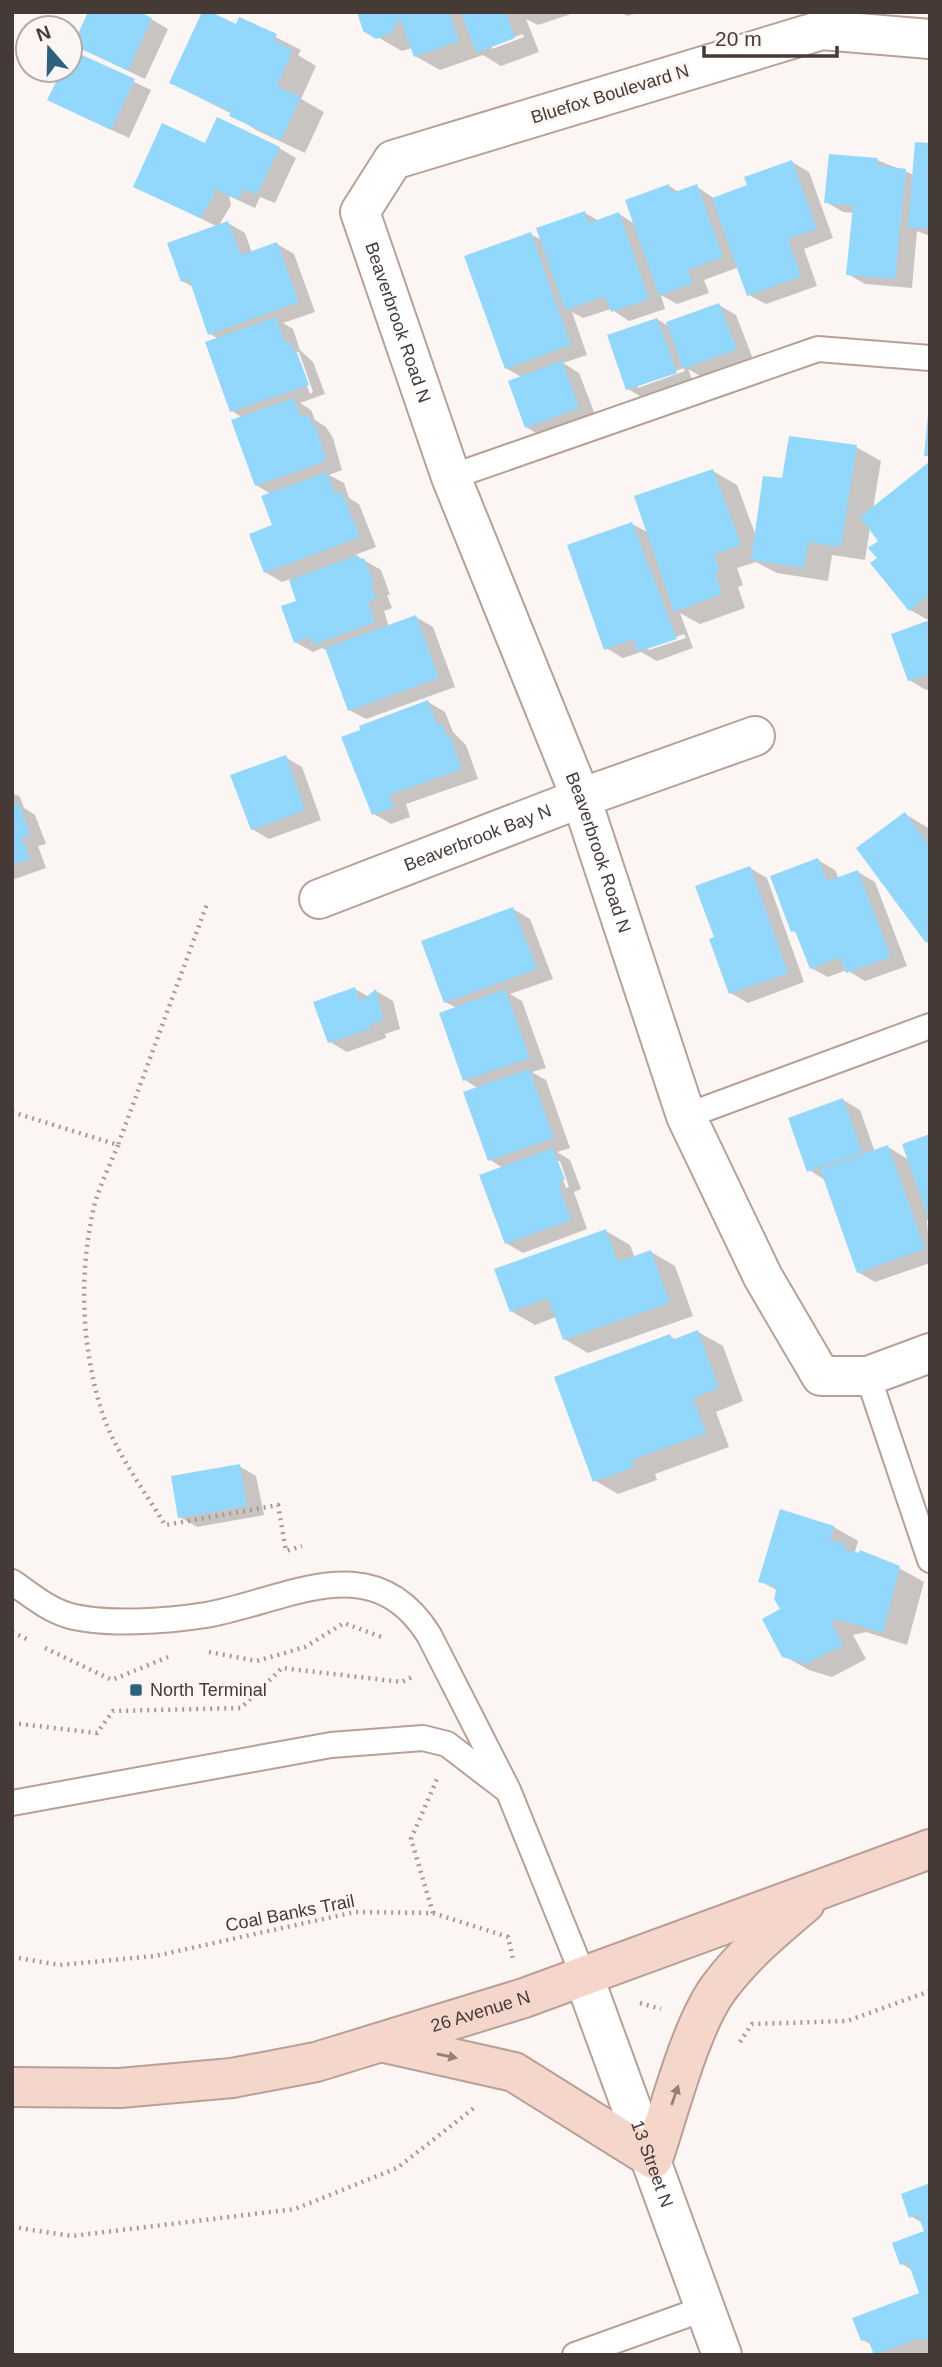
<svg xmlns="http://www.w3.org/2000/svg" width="942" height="2367" viewBox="0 0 942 2367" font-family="Arial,sans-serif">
  <rect width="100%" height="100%" fill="#fbf6f3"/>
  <!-- shadow -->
  <g fill="#0003" fill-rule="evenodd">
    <path d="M358,12h212l1,2 -33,11 -12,-6 13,33 -38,14 -18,-11 -43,15 -25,-14 -3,-8 -10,3 -37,-21zM523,34l1,3 -32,12v-4z"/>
    <polygon points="621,12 642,12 627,16"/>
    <polygon points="151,19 168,29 145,79 75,45"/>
    <polygon points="240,19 301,50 298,55 316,66 301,99 324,112 305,153 256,130 232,114 171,83 237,26"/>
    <polygon points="72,52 151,90 129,138 67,109 64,70 70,70"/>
    <polygon points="205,145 279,148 296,158 275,203 260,197 255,208 229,196 231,205 218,227 135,186"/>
    <polygon points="930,145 930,236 917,231 912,288 865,284 848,274 854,213 843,212 826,202 877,160 914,175"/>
    <polygon points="792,162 809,172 833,238 804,249 817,286 766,304 749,295 739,267 704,280 709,293 677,304 661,295 665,309 629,321 611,309 583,318 572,312 587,355 563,363 579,373 596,417 543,437 526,427 523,378 506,368 530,234 542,240 585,213 599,221 619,214 635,224 669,186 679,192 696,186 715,199 749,186"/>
    <path d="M228,223l17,10 7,20 25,-9 17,10 21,58 -32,11 10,6 7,21 13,12 12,32 -25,9 11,7 4,10 11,7 7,11 9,32 -13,5 15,8 5,15 10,6 17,43 -21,8 26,15 9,25h-3l5,13 -8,3 5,16 27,-10 17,10 22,60 -89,32 -17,-9 -20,-58 -7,-4 -9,4 -18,-10 4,-40 -9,-23 -8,3 -17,-10 9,-45 -3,-33 -15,-9 -13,-67 -11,-7 -13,-72 -9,-5 -17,-47 -11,-6zM295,352h4l14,40 -3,2z"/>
    <path d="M719,305l17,10 17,44 -51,18 -14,-8 5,13 -48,17 -17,-10 29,-70 13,8zM684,368l1,3 -47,17v-4z"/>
    <path d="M856,447l25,14 -8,48 57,-45v157l-20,-11 -31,-51 1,-18 -10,-13 -5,32 -33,-5 -4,26 -51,-8 -21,-11 -19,6 6,17 -5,2 7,21 -45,16 -20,-11 13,35 -36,13 -16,-9 -18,6 -17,-10 26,-124 17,9 64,-62 24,14 19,51 28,-56zM684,634l2,4 -37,12 -3,-2z"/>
    <polygon points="930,622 930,689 926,690 909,680"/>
    <polygon points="428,702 445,712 453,732 466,745 478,779 406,804 410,817 391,824 374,814"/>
    <polygon points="285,757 302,767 321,820 269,839 252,829"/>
    <polygon points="12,793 20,797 24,808 35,815 46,844 38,846 46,868 12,880"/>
    <polygon points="905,814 930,829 930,943 927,942"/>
    <polygon points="818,860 835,870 839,879 858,872 875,882 907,966 865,981 847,970 828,977 811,968 798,934 793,931"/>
    <polygon points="750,868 767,878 804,982 748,1003 731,993 716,938"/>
    <path d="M513,909l17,10 23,60 -43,15 12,7 24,67 -14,4 14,8 24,68 -13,4 13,8 11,29 -7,3 13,37 -64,24 -17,-10 -3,-75 -13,-8 -11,-71 -14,-9 -8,-72 -12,-6zM556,1161h4l9,26 -3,1z"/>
    <polygon points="355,989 369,997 376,991 393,1001 400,1029 385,1034 386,1038 347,1052 330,1042"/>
    <polygon points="843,1100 860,1110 875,1152 888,1147 909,1160 930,1135 930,1221 927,1220 930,1263 875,1282 858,1272 825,1180 809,1170"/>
    <polygon points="606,1231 630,1245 635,1258 651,1252 675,1266 693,1316 588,1353 564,1339 556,1317 535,1325 511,1311"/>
    <polygon points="698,1332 723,1346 743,1401 716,1412 729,1447 655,1474 657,1480 618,1494 594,1480 670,1336 676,1340"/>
    <polygon points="239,1466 256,1476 264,1515 197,1527 180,1517"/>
    <polygon points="782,1511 834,1527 858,1541 855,1552 899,1568 924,1582 907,1645 866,1632 853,1635 866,1659 832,1677 809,1670 784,1656 782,1610 778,1591 760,1581"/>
    <polygon points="930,2185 930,2355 878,2355 873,2346 863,2340 922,2294 912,2270 902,2264 926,2232 922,2223 911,2216"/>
  </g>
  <!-- building -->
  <g fill="#92d8fd">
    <polygon points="88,12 140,12 152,18 128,71 73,45"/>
    <polygon points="202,12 211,12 236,24 239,17 277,34 274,41 293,50 277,86 301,97 281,140 229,116 231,112 169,83"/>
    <polygon points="357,12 449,12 459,41 414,57 400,18 391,33 376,39 363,31"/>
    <polygon points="461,12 506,12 515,38 476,53"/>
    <polygon points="71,50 135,79 111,130 47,100 62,70 70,70"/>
    <polygon points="217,117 280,147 257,195 243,189 238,200 213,188 214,195 200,218 133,187 162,123 205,143"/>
    <polygon points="915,142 930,143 930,229 908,227"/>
    <polygon points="829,154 878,158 877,165 906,169 895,279 846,275 853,206 824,203"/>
    <polygon points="792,160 817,229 788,239 801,276 747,296 712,198 747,185 744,177"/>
    <polygon points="669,184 672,193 697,184 723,257 688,270 693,283 659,296 625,200"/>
    <polygon points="585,211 589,223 619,212 649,299 611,312 605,296 565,310 536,228"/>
    <polygon points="228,221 241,255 277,242 299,302 208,335 189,279 181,282 167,243"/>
    <polygon points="531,232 571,345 505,369 464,256"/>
    <polygon points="719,303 737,349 683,369 666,322"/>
    <polygon points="276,317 285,343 289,341 293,351 296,350 309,385 230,412 205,342"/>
    <polygon points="657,318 677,373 626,390 607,335"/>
    <polygon points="562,361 579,408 525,428 508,381"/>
    <polygon points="294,398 301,418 309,415 313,427 316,426 326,461 255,486 231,420"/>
    <polygon points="928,415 930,415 930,456 924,456"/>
    <polygon points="789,436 857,445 841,547 808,542 804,568 751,560 763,476 782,478"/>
    <polygon points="929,462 930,594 909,611 870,563 877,558 868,548 878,541 860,517"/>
    <polygon points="713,469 741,545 714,555 720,571 715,573 722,594 674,612 634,496"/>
    <polygon points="327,472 335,494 342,492 360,537 264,573 249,534 272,525 261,496"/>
    <polygon points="632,522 677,639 638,652 633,639 604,650 567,545"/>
    <polygon points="358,555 359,560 364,558 374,585 371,586 376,598 368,601 375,622 313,645 310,637 294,643 281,606 296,601 289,580"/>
    <polygon points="416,615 439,678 348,711 325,648"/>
    <polygon points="930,620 930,674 908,681 891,634"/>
    <polygon points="428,700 438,726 442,724 446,735 449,734 462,769 389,795 394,807 372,815 341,737 360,730 359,726"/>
    <polygon points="286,755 305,810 251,830 230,775"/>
    <polygon points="19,803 30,834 22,837 30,859 12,865 12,805"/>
    <polygon points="905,812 930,847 930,940 926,943 856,848"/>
    <polygon points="818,858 827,881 858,870 891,957 846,973 840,957 810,969 795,931 791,932 770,876"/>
    <polygon points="750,866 788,973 729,994 709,939 714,937 695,886"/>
    <polygon points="513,907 537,969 444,1003 421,941"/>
    <polygon points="355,987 360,1002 376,989 383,1020 369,1025 370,1029 328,1043 313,1002"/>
    <polygon points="505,989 530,1058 463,1081 439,1013"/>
    <polygon points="529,1069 554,1138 488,1161 463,1092"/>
    <polygon points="843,1098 862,1152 807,1172 788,1118"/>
    <polygon points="930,1134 930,1221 929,1221 902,1144"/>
    <polygon points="888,1145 925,1249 857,1273 820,1169"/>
    <polygon points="553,1148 565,1180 558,1182 571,1220 505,1244 479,1175"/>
    <polygon points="606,1229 618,1262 651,1250 670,1303 563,1340 548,1298 510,1312 494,1269"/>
    <polygon points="698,1330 719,1388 693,1398 706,1433 632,1460 634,1467 593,1482 554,1377 670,1334 672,1340"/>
    <polygon points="240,1464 247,1506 178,1518 171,1476"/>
    <polygon points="780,1509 834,1526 830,1540 846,1544 844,1549 859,1553 860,1550 900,1566 883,1633 840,1620 831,1621 843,1645 806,1664 782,1657 762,1619 780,1609 774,1599 777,1587 758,1582"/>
    <polygon points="930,2183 930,2338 921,2341 920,2338 874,2355 868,2339 861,2341 852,2318 919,2293 908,2262 900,2265 892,2243 924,2231 918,2215 909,2218 901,2194"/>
  </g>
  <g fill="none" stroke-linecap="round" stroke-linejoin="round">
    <!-- service casing -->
    <g stroke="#b9a096" stroke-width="28">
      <g id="service">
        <polyline points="451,477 818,349 930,358"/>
        <polyline points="686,1116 930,1026"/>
        <polyline points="868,1376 930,1560"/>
        <path d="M12,1582c18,12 35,27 55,33 37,11 101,6 139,0 80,-14 166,-71 223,20l79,155 75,185"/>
        <polyline points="12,1803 331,1745 423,1738 447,1744 507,1790"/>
        <polyline points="575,2355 706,2308"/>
      </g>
    </g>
    <!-- minor casing -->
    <g stroke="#b9a096" stroke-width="42">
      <g id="minor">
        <path id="s1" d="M930,39l-108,-9 -429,130 -33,52 91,265 130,321 105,318 77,161 58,99h47l62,-23"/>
        <path id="s2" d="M319,899l262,-101 174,-62"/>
      </g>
    </g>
    <!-- tertiary casing -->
    <g stroke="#b9a096" stroke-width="42">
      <g id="tertiary">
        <path id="s3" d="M583,1975l139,380"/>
      </g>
    </g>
    <!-- secondary casing -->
    <g stroke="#b9a096" stroke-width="42">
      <g id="secondary">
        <path d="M385,2043l129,29 139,87c16,-47 37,-131 65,-170 25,-34 55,-59 87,-86"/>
        <path id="s4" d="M12,2087l108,1 112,-10 84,-16 208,-64 406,-149"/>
      </g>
    </g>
    <!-- path -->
    <g stroke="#a49c98" stroke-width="4.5" stroke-dasharray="2 5" stroke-linecap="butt">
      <polyline points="12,1112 118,1145 207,904"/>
      <path d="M118,1145c-9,23 -22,47 -26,71 -13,63 -10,134 10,196 13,40 42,78 63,113l113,-20 8,46 16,-5"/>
      <polyline points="12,1632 31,1641"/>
      <polyline points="45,1648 112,1680 168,1657"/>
      <polyline points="209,1652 257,1661 305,1647 344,1623 384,1638"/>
      <polyline points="12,1723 97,1733 113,1711 241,1708 282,1668 402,1682 412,1677"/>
      <polyline points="433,1913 411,1839 437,1779"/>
      <polyline points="12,1957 60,1965 155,1956 355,1912 433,1913 508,1937 513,1959"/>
      <polyline points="640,2003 661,2009"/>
      <polyline points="740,2042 752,2024 847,2021 930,1991"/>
      <polyline points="12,2227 72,2236 295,2209 397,2168 474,2108"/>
    </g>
    <!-- service -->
    <use href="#service" stroke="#fff" stroke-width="24"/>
    <!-- minor -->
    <use href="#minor" stroke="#fff" stroke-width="38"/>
    <!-- tertiary -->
    <use href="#tertiary" stroke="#fff" stroke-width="38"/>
    <!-- secondary -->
    <use href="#secondary" stroke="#f4d6ca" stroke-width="38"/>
  </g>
  <!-- one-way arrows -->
  <defs><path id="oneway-solid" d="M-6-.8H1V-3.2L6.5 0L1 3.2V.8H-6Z" transform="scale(1.75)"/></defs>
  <g fill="#948079">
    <use href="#oneway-solid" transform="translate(447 2056) rotate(12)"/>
    <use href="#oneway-solid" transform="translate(675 2095) rotate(-71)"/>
  </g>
  <!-- markers -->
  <rect fill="#2b637d" stroke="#fbf6f3" stroke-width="2.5" x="129" y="1683" width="14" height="14" rx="3.5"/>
  <g text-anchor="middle" stroke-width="6" stroke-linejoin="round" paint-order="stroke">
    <!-- street labels -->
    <g font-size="18" fill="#453a36" stroke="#fbf6f3">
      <text transform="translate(610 94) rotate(-17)" y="6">Bluefox Boulevard N</text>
      <text dy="6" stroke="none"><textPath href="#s1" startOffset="735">Beaverbrook Road N</textPath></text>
      <text dy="6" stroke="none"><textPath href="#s2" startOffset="170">Beaverbrook Bay N</textPath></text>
      <text dy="6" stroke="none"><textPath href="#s1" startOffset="1302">Beaverbrook Road N</textPath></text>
      <text transform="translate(290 1913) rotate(-11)" y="6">Coal Banks Trail</text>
      <text dy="6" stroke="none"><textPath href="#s4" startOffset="478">26 Avenue N</textPath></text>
      <text dy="6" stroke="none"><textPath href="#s3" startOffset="201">13 Street N</textPath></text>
    </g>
    <!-- poi labels -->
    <g font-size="18" fill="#453a36" stroke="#fbf6f3" text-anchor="start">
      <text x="150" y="1696">North Terminal</text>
    </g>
  </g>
  <!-- border -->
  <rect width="942" height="2367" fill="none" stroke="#453a36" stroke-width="28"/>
  <!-- north arrow -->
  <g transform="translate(49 49) rotate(340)"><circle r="33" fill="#fbf6f3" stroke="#b2aba7" stroke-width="2"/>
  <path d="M0-5L12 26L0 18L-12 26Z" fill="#2b637d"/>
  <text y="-10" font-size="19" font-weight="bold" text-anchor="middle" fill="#453a36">N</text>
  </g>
  <!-- scale -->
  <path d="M704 46v10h133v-10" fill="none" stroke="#453a36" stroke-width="3.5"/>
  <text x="715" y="46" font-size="21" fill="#453a36" stroke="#fbf6f3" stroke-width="5" paint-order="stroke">20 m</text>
</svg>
